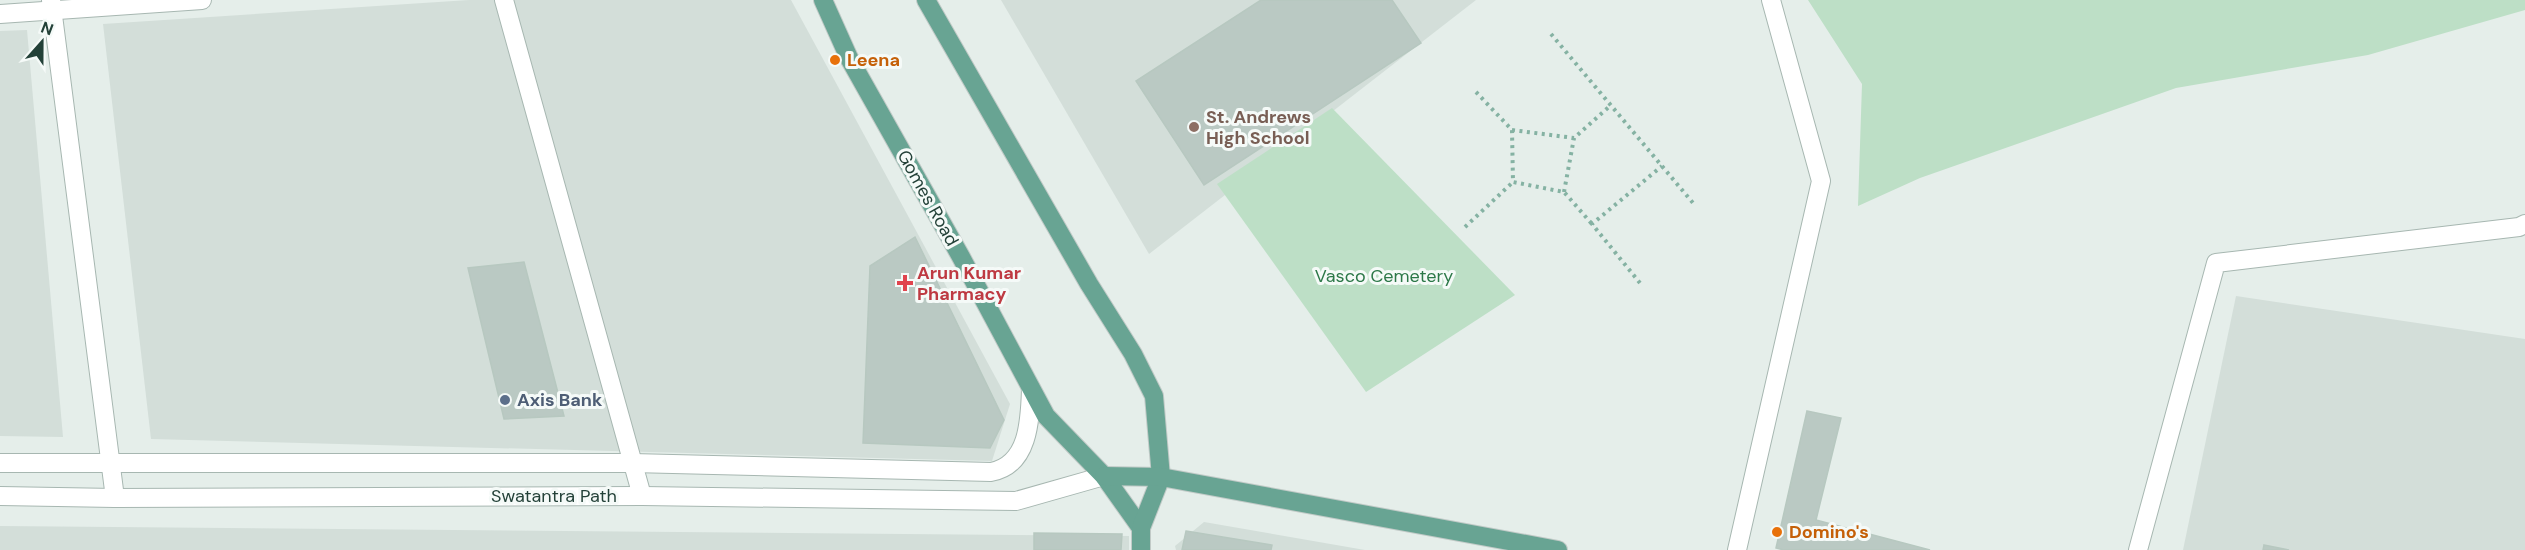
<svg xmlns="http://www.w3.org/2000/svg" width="2525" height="550" viewBox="0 0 2525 550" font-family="'DM Sans',sans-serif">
  <rect width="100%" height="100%" fill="#e5eeea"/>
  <!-- built -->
  <g fill="#d3ded9">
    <polygon points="469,0 791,0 1010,404 992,461 151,439 103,24"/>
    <polygon points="1001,0 1476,0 1149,254"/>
    <polygon points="27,30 63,437 0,436 0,31"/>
    <polygon points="2236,296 2525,339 2525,550 2183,550"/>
    <polygon points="1204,522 1365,550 1176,550 1175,546"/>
    <polygon points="0,526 1129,536 1129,550 0,550"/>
  </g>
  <!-- green -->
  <g fill="#bddfc6">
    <polygon points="1808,0 2525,0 2525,10 2368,55 2176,88 1920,178 1858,206 1862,84"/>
    <polygon points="1332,108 1515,295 1366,392 1217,184"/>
  </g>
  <!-- building -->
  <g fill="#bac9c3" stroke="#b7c8c0" stroke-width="1.5">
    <polygon points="1261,0 1392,0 1421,43 1204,185 1136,81"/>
    <polygon points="915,237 1004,420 990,448 863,443 870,266"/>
    <polygon points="524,262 564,416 504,419 468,268"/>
    <polygon points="1807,411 1841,418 1816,520 1930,550 1784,550 1776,548"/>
    <polygon points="1186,531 1272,545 1271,550 1182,550"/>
    <polygon points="1034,533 1122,534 1121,550 1034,550"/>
    <polygon points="2264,545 2289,550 2263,550"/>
  </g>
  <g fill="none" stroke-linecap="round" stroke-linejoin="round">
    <!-- minor casing -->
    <g stroke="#a7b7b1" stroke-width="20">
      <g id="minor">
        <polyline points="51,0 115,498"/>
        <polyline points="504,0 642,496"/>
        <polyline points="0,14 202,0"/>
        <path d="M0,463h632l359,9c38,-7 39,-52 40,-83"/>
        <polyline points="0,496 115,498 642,496 1016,501 1104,476"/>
        <polyline points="1737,550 1821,181 1771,0"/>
        <polyline points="2138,550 2216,263 2519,227 2525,224"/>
      </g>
    </g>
    <!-- major casing -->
    <g stroke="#c1cac7" stroke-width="20">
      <g id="major">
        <polyline points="823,0 849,58 961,257 1046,416 1104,476 1141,528"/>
        <polyline points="926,0 1089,284 1133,354 1154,396 1161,477 1141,528 1141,550"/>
        <polyline points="1104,476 1161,477 1558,550"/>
      </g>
    </g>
    <!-- path -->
    <g stroke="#85b2a3" stroke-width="4" stroke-dasharray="3 4.5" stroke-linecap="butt">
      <polyline points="1551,34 1693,203"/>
      <polyline points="1476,92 1512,130 1513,182 1564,192 1592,224"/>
      <polyline points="1512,130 1574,138 1611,105"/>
      <polyline points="1564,192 1574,138"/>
      <polyline points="1465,227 1513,182"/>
      <polyline points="1640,283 1592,224 1662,166"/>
    </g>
    <!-- minor -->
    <use href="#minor" stroke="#fff" stroke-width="18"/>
    <!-- major -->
    <use href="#major" stroke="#68a493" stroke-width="18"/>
  </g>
  <!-- markers -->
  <g fill="#e8710a" stroke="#f5faf8" stroke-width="2">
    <circle cx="835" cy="60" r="6"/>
    <circle cx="1777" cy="532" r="6"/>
  </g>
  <circle fill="#8d6e63" stroke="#f5faf8" stroke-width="2" cx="1194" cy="127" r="6"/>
  <path fill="#e0444e" stroke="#f5faf8" stroke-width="2" d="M902 274h6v6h6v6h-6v6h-6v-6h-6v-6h6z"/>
  <circle fill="#5c6f8a" stroke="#f5faf8" stroke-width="2" cx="505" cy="400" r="6"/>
  <g text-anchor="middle" stroke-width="6" stroke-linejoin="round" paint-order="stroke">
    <!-- food labels -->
    <g font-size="18" font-weight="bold" fill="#c56008" stroke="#f5faf8" text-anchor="start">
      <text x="847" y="66">Leena</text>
      <text x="1789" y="538">Domino's</text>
    </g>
    <!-- education labels -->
    <g font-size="18" font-weight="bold" fill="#785e54" stroke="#f5faf8" text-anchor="start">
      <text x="1206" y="123">St. Andrews<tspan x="1206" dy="21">High School</tspan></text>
    </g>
    <!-- street labels -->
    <g font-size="18" fill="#234138" stroke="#f5faf8">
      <text transform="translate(928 198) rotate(61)" y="6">Gomes Road</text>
      <text x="554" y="502">Swatantra Path</text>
    </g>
    <!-- health labels -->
    <g font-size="18" font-weight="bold" fill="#be3a42" stroke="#f5faf8" text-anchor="start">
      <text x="917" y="279">Arun Kumar<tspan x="917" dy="21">Pharmacy</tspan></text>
    </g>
    <!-- park labels -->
    <g font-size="18" fill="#2c7848" stroke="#f5faf8">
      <text x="1384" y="282">Vasco Cemetery</text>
    </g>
    <!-- service labels -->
    <g font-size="18" font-weight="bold" fill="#4e5e75" stroke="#f5faf8" text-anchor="start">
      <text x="517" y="406">Axis Bank</text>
    </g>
  </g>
  <!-- north arrow -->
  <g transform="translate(42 42) rotate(21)" stroke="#f5faf8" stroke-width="4.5" paint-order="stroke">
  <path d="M0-4.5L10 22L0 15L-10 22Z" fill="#234138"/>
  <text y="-9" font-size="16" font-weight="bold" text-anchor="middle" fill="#234138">N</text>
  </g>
</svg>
